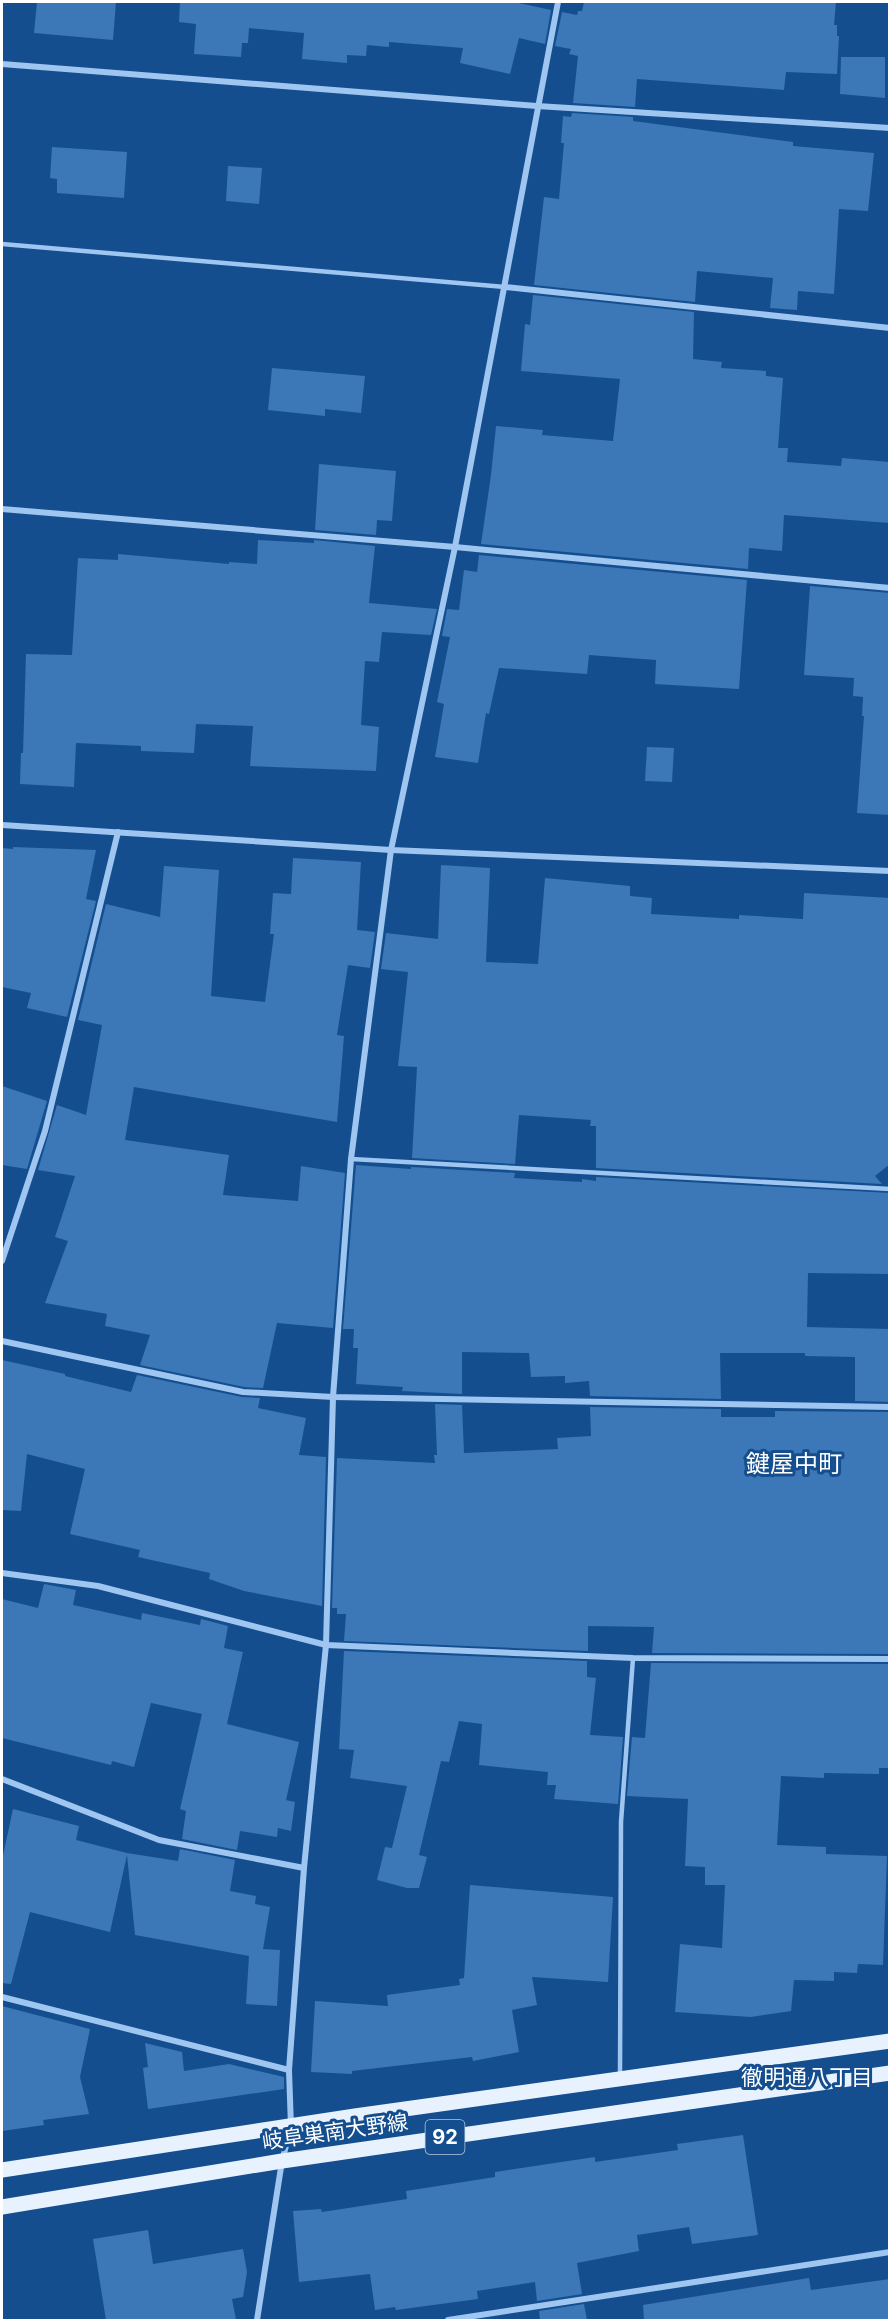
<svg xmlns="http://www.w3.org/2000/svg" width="891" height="2322" viewBox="0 0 891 2322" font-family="Inter,'Noto Sans JP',sans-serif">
  <rect width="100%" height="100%" fill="#144e8e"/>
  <!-- building -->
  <g fill="#3c77b7">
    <polygon points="37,2 116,2 113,40 34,33"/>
    <polygon points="180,2 514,2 551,10 545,44 519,38 510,74 460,63 463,48 389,42 389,47 367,45 366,56 347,55 347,63 302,59 304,33 249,28 248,43 242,43 241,57 194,54 196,24 179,22"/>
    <polygon points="584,2 836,2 834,25 837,25 837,36 839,36 837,74 786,72 784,90 637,79 635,107 573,103 578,56 569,54 571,49 555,46 562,12 577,15 578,11 582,11"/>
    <polygon points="841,57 885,57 885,98 840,94"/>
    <polygon points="572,113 633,117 633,121 793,142 793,146 874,153 868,211 839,209 834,294 798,291 797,310 770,308 773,278 697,271 695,302 534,285 544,197 559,199 564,143 561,143 563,116 571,117"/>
    <polygon points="52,147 127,152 124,198 57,193 57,179 50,178"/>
    <polygon points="228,166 262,168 259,204 226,201"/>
    <polygon points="533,295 694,312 693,359 722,362 721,368 766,371 766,376 783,378 778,448 788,448 787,462 841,466 842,458 890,462 890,523 784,515 782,551 749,548 748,569 481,544 491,475 496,426 543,430 542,435 613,441 620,379 521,371 525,324 530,325"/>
    <polygon points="272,368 365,376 361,413 325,409 325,416 268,410"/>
    <polygon points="319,464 396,471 392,521 377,520 376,535 315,530"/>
    <polygon points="258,540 314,543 314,540 375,546 369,603 437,609 431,635 382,632 379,662 365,661 361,725 379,727 376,771 250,766 253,726 196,724 194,753 141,751 141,746 76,743 74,787 20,784 21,753 23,753 26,654 72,655 78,558 118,560 118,554 229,564 229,562 257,564"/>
    <polygon points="479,555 747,580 739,689 655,684 656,660 589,655 587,674 499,668 489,714 486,713 478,763 435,757 444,704 437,702 450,637 442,636 447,609 459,610 464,570 477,572"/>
    <polygon points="810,586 890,593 890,815 857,813 864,716 862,716 863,697 853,696 854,678 804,675"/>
    <polygon points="647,747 674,748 672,782 645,781"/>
    <polygon points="13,847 96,850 86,899 96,901 67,1017 27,1008 31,993 2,987 2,848 13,849"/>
    <polygon points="293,858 361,862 357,930 375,932 370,968 348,965 337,1035 344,1036 337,1122 134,1087 125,1140 229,1155 223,1195 298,1201 301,1166 345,1173 333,1328 277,1323 263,1388 244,1387 140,1365 150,1335 105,1326 107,1314 45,1303 68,1241 55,1237 75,1176 38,1170 57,1105 86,1115 102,1025 78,1020 106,904 160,917 164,866 219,870 211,996 265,1002 274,934 270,934 273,893 291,894"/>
    <polygon points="441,865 490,868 486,962 538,964 545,878 630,886 630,896 652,898 651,914 739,919 739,915 803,919 804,893 890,898 890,1164 875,1176 882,1184 596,1168 596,1126 590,1126 591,1120 519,1115 515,1164 412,1158 417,1067 398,1066 408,972 381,969 386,933 438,939"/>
    <polygon points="2,1086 47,1101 27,1169 2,1165"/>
    <polygon points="356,1165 411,1169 411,1167 515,1173 514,1178 582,1182 582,1179 596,1181 596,1177 890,1193 890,1274 808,1273 807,1327 890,1329 890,1402 855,1401 855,1357 805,1356 805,1353 720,1353 721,1399 590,1396 589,1381 565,1383 565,1376 531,1377 529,1353 462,1352 462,1394 402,1391 403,1387 356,1384 358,1348 353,1348 354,1329 343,1329"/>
    <polygon points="2,1360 65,1374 65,1376 131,1392 137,1375 242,1397 260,1398 258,1408 306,1418 299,1455 326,1457 322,1606 244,1591 209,1579 210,1573 138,1557 140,1550 70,1534 85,1469 27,1454 21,1511 2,1510"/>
    <polygon points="435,1404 462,1405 464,1453 558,1449 557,1438 591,1436 590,1407 721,1409 721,1417 775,1417 775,1411 889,1412 890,1654 652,1653 654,1627 588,1626 588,1651 344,1641 346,1614 337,1614 337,1608 332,1608 337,1458 435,1463 434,1455 437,1455"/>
    <polygon points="44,1584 76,1590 73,1605 141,1620 142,1613 200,1625 201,1619 228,1626 224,1648 243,1652 227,1724 299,1742 286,1800 295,1802 291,1831 278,1828 277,1837 240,1831 237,1850 182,1839 186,1811 180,1809 202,1714 151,1703 134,1767 112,1761 111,1765 2,1738 2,1599 38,1608"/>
    <polygon points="344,1651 587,1661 587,1677 596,1678 590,1735 623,1737 618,1804 554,1799 556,1785 547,1785 548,1772 479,1765 482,1724 459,1721 449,1762 441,1761 419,1855 427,1857 419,1888 407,1888 377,1880 385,1847 392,1848 407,1786 350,1778 354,1750 339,1749"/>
    <polygon points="651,1663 890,1664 890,1768 879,1768 879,1774 824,1773 824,1778 781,1776 777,1845 826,1847 826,1854 887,1856 883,1965 858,1964 857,1973 834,1972 834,1981 794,1980 791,2011 751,2017 675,2012 680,1944 722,1948 725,1885 705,1885 705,1867 685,1866 688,1799 627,1796 632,1737 645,1738"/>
    <polygon points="13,1809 79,1826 76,1840 127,1853 178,1861 180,1849 235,1860 230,1891 256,1896 255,1904 270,1907 263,1949 280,1950 277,2006 246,2004 249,1956 135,1935 127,1855 110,1932 30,1912 11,1984 2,1983 2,1860"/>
    <polygon points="470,1885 613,1897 608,1982 532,1977 537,2005 512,2010 519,2052 473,2061 472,2057 352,2071 352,2074 311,2072 315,2001 388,2006 387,1995 460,1985 459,1979 464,1978"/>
    <polygon points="2,2006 90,2029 80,2077 89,2114 43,2120 44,2125 2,2131"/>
    <polygon points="145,2043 182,2052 184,2071 229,2064 284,2077 284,2089 148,2109 143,2068 148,2067"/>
    <polygon points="743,2135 758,2235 692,2244 689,2227 637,2235 639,2251 577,2263 582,2294 537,2301 535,2282 477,2291 478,2299 396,2310 395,2307 375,2310 370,2274 299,2282 293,2211 321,2209 322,2212 407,2199 406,2191 495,2177 495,2172 595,2157 595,2162 678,2150 677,2144"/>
    <polygon points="148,2230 153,2264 243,2249 247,2272 243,2297 232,2299 236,2320 106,2320 93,2239"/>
    <polygon points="809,2278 811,2290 890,2279 890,2320 644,2320 643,2305"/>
    <polygon points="584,2304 587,2320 540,2320 539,2311"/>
  </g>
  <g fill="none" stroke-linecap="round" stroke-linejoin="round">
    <!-- service -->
    <g stroke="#9ec6f1" stroke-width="4.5">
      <polyline points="2,244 505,287"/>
      <polyline points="351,1159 890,1189"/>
      <polyline points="620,2075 621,1822 633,1658"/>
    </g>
    <!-- minor -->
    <g stroke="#9ec6f1" stroke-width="6">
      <polyline points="2,64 537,106 890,128"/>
      <polyline points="505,287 890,328"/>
      <polyline points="2,509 455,547 890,588"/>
      <polyline points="2,825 391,850 890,871"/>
      <polyline points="2,1261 45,1131 118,832"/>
      <polyline points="2,1341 243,1392 333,1397 890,1407"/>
      <polyline points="2,1573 98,1586 326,1645 633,1658 890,1659"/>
      <polyline points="2,1779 159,1840 304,1868"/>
      <polyline points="2,1997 289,2070"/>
      <polyline points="257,2320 282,2161 291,2127 289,2070 304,1868 326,1645 333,1397 351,1159 391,850 455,547 558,2"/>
      <polyline points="448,2320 890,2252"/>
    </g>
    <!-- primary -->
    <g stroke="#e8f2ff" stroke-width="15">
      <polyline points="2,2170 355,2116 890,2041"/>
      <polyline points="2,2207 282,2161 890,2073"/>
    </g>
  </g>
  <g text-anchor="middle" stroke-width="6" stroke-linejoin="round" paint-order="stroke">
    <!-- shield labels -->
    <rect fill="#144e8e" stroke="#b8cadd" stroke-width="1.5" x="425.5" y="2120" width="39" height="34" rx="4.5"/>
    <g font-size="20" font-weight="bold" fill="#fff">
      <text x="445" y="2144">92</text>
    </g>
    <!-- street labels -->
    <g font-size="21" fill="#fff" stroke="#144e8e">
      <text transform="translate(335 2132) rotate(-8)" y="7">岐阜巣南大野線</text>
    </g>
    <!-- neighbourhood labels -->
    <g font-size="22" fill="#fff" stroke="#144e8e">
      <text x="807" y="2085">徹明通八丁目</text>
    </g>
    <!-- quarter labels -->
    <g font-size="24" fill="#fff" stroke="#144e8e">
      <text x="794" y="1472">鍵屋中町</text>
    </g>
  </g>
  <!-- border -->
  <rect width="891" height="2322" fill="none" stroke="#ffffff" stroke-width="6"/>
</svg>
